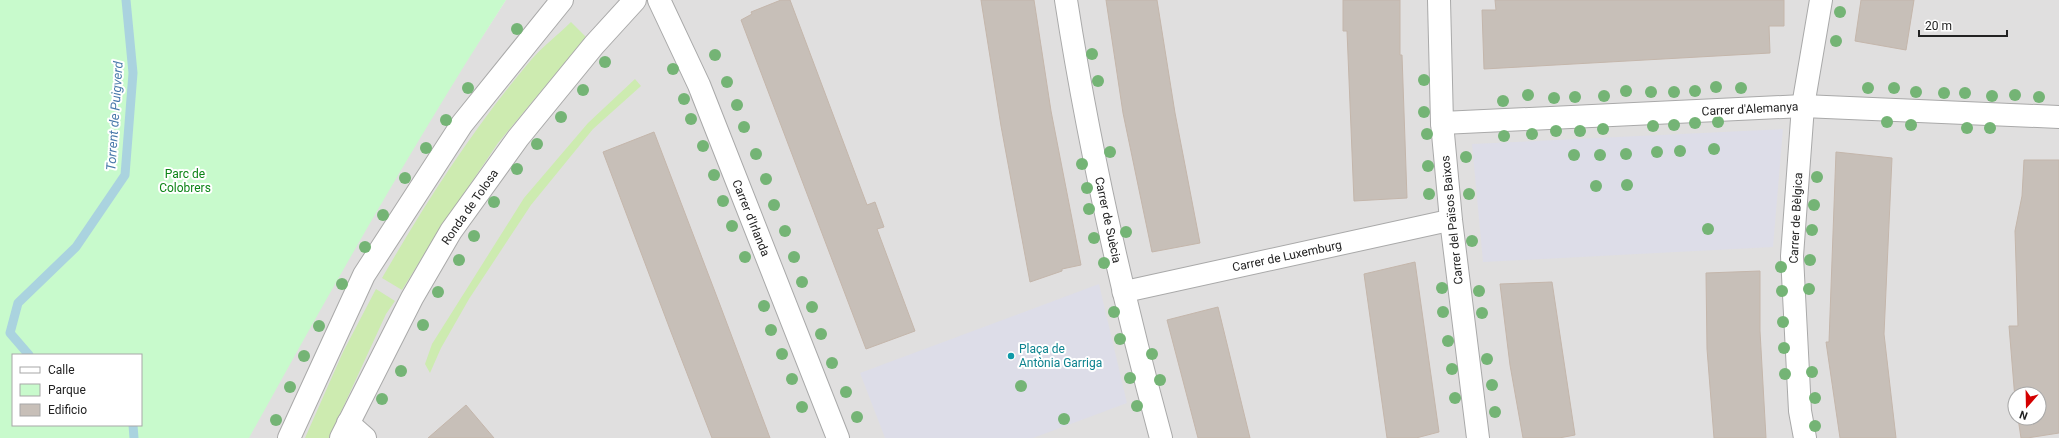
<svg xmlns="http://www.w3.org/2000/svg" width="2059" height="438" viewBox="0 0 2059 438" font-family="Roboto,sans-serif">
  <rect width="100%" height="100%" fill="#f2efe9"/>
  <!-- residential -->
  <path fill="#e0dfdf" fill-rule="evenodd" d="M506,0h1553v438h-1825l11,-37zM2015,394h24v24h-24z"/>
  <!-- grass -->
  <g fill="#cdebb0">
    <path d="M571,22l15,15 -88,106 -62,92 -34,55 -20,-12c44,-76 92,-151 149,-218 12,-14 27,-25 40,-38z"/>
    <polygon points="635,79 641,86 593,129 531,205 469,299 441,348 430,373 425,364 432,344 524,198 588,123"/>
    <polygon points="376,289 395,301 386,314 329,438 305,438 343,352"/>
  </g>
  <!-- park -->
  <path fill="#c8facc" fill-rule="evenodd" d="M0,0h506c-92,142 -175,290 -257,438h-249zM13,355h128v70h-128z"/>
  <!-- plaza -->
  <g fill="#dddde8">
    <polygon points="1783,129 1773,247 1483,262 1472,144"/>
    <polygon points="1099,284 1127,403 1033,438 885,438 860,373"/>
  </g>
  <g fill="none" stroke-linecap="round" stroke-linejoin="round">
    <!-- stream -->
    <g stroke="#aad3df" stroke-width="9">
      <polyline points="29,355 10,333 18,303 76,247 125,175 133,73 126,0"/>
      <polyline points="133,425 134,438"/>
    </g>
  </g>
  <!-- building -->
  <g fill="#c7bfb8" stroke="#c4b6ab">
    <polygon points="781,0 790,0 867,205 875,202 884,227 877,229 915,331 866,349 741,20 752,14 751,12"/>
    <polygon points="981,0 1034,0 1051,111 1081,265 1062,269 1062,271 1030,282 1001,126"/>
    <polygon points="1106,0 1157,0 1175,113 1200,243 1152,252 1123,113"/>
    <polygon points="1343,0 1400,0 1400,55 1402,55 1407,198 1354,201 1347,31 1343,31"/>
    <polygon points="1495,0 1784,0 1784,26 1769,26 1770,53 1484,69 1482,10 1496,10"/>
    <polygon points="1861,0 1914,0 1906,50 1855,41"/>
    <polygon points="654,132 720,305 770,438 712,438 671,332 603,152"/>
    <polygon points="1836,152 1892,158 1884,334 1896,438 1840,438 1826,342 1829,342"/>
    <polygon points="2024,160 2059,160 2059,433 2027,438 2021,438 2018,418 2039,418 2039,394 2015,394 2015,399 2009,326 2018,326 2015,231 2022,196"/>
    <polygon points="1415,262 1439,432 1416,438 1387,438 1364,274"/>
    <polygon points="1760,271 1760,331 1766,438 1714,438 1707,349 1706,273"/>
    <polygon points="1552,282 1575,435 1559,438 1523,438 1510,365 1500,284"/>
    <polygon points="1218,307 1250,438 1198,438 1167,320"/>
    <polygon points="466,405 494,438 428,438"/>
  </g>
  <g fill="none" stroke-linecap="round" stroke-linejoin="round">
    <!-- pedestrian casing -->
    <g stroke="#a9a9a9" stroke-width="23">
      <polyline id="pedestrian" points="1123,292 1451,220"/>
    </g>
    <!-- minor casing -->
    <g stroke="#a9a9a9" stroke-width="24">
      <g id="minor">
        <polyline points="659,0 699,85 838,438"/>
        <path d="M1066,0c23,148 56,294 95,438"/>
        <polyline points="1439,0 1442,123 1451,220 1478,438"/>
        <polyline points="1442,123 1803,106 2059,117"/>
        <polyline points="348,423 365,438"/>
        <polyline points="289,438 364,275 462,124 562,0"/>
        <polyline points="341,438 412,298 451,231 518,138 594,45 635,0"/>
        <polyline points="1805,438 1800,411 1792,256 1803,106 1821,0"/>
      </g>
    </g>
    <!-- pedestrian -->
    <use href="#pedestrian" stroke="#fff" stroke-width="21"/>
    <!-- minor -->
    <use href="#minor" stroke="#fff" stroke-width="22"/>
  </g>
  <!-- trees -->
  <g fill="#74b475">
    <circle cx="1840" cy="12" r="6"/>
    <circle cx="517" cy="29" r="6"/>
    <circle cx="1836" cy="41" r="6"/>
    <circle cx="1092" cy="54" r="6"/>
    <circle cx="715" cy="55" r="6"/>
    <circle cx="605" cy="62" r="6"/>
    <circle cx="673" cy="69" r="6"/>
    <circle cx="1424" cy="80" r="6"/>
    <circle cx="1098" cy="81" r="6"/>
    <circle cx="727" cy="82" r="6"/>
    <circle cx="1716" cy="87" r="6"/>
    <circle cx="468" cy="88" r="6"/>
    <circle cx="1741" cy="88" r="6"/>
    <circle cx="1868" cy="88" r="6"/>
    <circle cx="1894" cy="88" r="6"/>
    <circle cx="583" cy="90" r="6"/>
    <circle cx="1626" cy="91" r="6"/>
    <circle cx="1695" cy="91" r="6"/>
    <circle cx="1651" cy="92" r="6"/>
    <circle cx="1674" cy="92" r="6"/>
    <circle cx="1916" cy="92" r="6"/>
    <circle cx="1944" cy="93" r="6"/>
    <circle cx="1965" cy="93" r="6"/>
    <circle cx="1528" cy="95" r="6"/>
    <circle cx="2015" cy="95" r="6"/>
    <circle cx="1604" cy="96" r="6"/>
    <circle cx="1992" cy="96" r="6"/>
    <circle cx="1575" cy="97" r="6"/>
    <circle cx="2039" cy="97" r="6"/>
    <circle cx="1554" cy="98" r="6"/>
    <circle cx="684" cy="99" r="6"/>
    <circle cx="1503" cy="101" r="6"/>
    <circle cx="737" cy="105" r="6"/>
    <circle cx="1424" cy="112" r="6"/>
    <circle cx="561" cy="117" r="6"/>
    <circle cx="691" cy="119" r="6"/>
    <circle cx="446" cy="120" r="6"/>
    <circle cx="1718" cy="122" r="6"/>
    <circle cx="1887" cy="122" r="6"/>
    <circle cx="1695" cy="123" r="6"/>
    <circle cx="1674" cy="125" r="6"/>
    <circle cx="1911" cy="125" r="6"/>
    <circle cx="1653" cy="126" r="6"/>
    <circle cx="744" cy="127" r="6"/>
    <circle cx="1967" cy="128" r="6"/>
    <circle cx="1990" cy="128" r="6"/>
    <circle cx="1603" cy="129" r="6"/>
    <circle cx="1556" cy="131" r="6"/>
    <circle cx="1580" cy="131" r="6"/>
    <circle cx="1427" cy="134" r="6"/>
    <circle cx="1532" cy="134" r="6"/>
    <circle cx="1504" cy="136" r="6"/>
    <circle cx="537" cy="144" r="6"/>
    <circle cx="703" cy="146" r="6"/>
    <circle cx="426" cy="148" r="6"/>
    <circle cx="1714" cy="149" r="6"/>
    <circle cx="1680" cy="151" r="6"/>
    <circle cx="1110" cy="152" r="6"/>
    <circle cx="1657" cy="152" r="6"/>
    <circle cx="756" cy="154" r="6"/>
    <circle cx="1626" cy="154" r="6"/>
    <circle cx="1574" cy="155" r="6"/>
    <circle cx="1600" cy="155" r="6"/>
    <circle cx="1466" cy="157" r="6"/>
    <circle cx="1082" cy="164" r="6"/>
    <circle cx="1428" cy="166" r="6"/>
    <circle cx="517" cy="169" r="6"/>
    <circle cx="714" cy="175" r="6"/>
    <circle cx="1817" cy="177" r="6"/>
    <circle cx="405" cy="178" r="6"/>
    <circle cx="766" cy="179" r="6"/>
    <circle cx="1627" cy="185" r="6"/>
    <circle cx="1596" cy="186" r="6"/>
    <circle cx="1087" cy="188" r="6"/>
    <circle cx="1429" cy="194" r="6"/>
    <circle cx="1469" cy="194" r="6"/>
    <circle cx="723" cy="201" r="6"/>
    <circle cx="494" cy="202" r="6"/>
    <circle cx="774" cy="205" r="6"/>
    <circle cx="1814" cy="205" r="6"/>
    <circle cx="1089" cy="209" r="6"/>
    <circle cx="383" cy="215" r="6"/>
    <circle cx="732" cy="226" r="6"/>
    <circle cx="1708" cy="229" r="6"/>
    <circle cx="1812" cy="230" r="6"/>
    <circle cx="785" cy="231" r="6"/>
    <circle cx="1126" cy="232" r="6"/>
    <circle cx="474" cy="236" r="6"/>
    <circle cx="1094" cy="238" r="6"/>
    <circle cx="1472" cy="241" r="6"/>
    <circle cx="365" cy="247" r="6"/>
    <circle cx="745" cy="257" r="6"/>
    <circle cx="794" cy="257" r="6"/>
    <circle cx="459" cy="260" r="6"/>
    <circle cx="1810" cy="260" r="6"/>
    <circle cx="1104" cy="263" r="6"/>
    <circle cx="1781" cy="267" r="6"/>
    <circle cx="802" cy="282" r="6"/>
    <circle cx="342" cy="284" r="6"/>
    <circle cx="1442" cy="288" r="6"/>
    <circle cx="1809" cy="289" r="6"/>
    <circle cx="1479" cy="291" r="6"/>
    <circle cx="1782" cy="291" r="6"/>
    <circle cx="438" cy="292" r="6"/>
    <circle cx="764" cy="306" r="6"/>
    <circle cx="812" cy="307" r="6"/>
    <circle cx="1114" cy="312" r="6"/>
    <circle cx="1443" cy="312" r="6"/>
    <circle cx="1482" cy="313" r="6"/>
    <circle cx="1783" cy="322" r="6"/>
    <circle cx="423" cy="325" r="6"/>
    <circle cx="319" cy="326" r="6"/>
    <circle cx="771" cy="330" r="6"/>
    <circle cx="821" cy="334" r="6"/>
    <circle cx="1120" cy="339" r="6"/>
    <circle cx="1448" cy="341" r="6"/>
    <circle cx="1784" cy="348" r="6"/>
    <circle cx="782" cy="354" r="6"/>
    <circle cx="1152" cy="354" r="6"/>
    <circle cx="304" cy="356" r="6"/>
    <circle cx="1487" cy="359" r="6"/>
    <circle cx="832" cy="363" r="6"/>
    <circle cx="1452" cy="369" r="6"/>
    <circle cx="401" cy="371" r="6"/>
    <circle cx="1812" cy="372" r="6"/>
    <circle cx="1785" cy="374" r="6"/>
    <circle cx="1130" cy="378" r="6"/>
    <circle cx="792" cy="379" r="6"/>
    <circle cx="1160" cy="380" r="6"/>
    <circle cx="1492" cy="385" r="6"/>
    <circle cx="1021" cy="386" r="6"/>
    <circle cx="290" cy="387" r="6"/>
    <circle cx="846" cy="392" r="6"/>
    <circle cx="1455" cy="398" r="6"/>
    <circle cx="1815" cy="398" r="6"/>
    <circle cx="382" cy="399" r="6"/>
    <circle cx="1137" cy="406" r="6"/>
    <circle cx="802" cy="407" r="6"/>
    <circle cx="1495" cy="412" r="6"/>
    <circle cx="857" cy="417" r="6"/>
    <circle cx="1064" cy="419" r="6"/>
    <circle cx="276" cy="420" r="6"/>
    <circle cx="1815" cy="426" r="6"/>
  </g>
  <!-- markers -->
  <circle fill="#0f9aa8" stroke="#fff" stroke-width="1.5" cx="1011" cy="356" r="4"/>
  <g text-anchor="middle" stroke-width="4" stroke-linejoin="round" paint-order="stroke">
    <!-- street labels -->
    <g font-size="12" fill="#222" stroke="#fff">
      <text transform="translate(1750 109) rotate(-3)" y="4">Carrer d'Alemanya</text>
      <text transform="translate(470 207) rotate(-55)" y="4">Ronda de Tolosa</text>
      <text transform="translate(751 218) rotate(68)" y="4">Carrer d'Irlanda</text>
      <text transform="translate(1796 218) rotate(-87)" y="4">Carrer de Bèlgica</text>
      <text transform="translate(1108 220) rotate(78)" y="4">Carrer de Suècia</text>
      <text transform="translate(1452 220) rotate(-96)" y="4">Carrer del Països Baixos</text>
      <text transform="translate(1287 256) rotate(-12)" y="4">Carrer de Luxemburg</text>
    </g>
    <!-- park labels -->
    <g font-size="12" fill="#0c8416" stroke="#fff">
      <text x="185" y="178">Parc de<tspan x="185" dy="14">Colobrers</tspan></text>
    </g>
    <!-- culture labels -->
    <g font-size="12" fill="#0d838f" stroke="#fff" text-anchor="start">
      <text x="1019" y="353">Plaça de<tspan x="1019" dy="14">Antònia Garriga</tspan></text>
    </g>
    <!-- water labels -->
    <g font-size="13" font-style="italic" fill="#4a7aab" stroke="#fff">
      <text transform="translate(114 116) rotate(-86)" y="5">Torrent de Puigverd</text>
    </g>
  </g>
  <!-- legend -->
  <rect x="12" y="354" width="130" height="72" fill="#ffffff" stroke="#a7a7a7"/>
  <rect x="20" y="367" width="20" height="6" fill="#ffffff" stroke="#a7a7a7"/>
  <text x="48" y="374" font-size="12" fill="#222222">Calle</text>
  <rect x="20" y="384" width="20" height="12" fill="#c8facc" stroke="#a7a7a7"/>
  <text x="48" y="394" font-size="12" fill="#222222">Parque</text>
  <rect x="20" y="404" width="20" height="12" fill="#c7bfb8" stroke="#a7a7a7"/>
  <text x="48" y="414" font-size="12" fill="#222222">Edificio</text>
  <!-- north arrow -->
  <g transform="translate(2027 406) rotate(200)"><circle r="19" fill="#ffffff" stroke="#a7a7a7"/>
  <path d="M0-3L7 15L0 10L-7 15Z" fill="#d40000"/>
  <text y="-6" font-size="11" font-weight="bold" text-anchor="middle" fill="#222222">N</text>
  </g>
  <!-- scale -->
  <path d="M1919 30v6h88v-6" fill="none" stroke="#222222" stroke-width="2"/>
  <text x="1925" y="30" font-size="12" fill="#222222" stroke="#ffffff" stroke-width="3" paint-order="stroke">20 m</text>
</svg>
